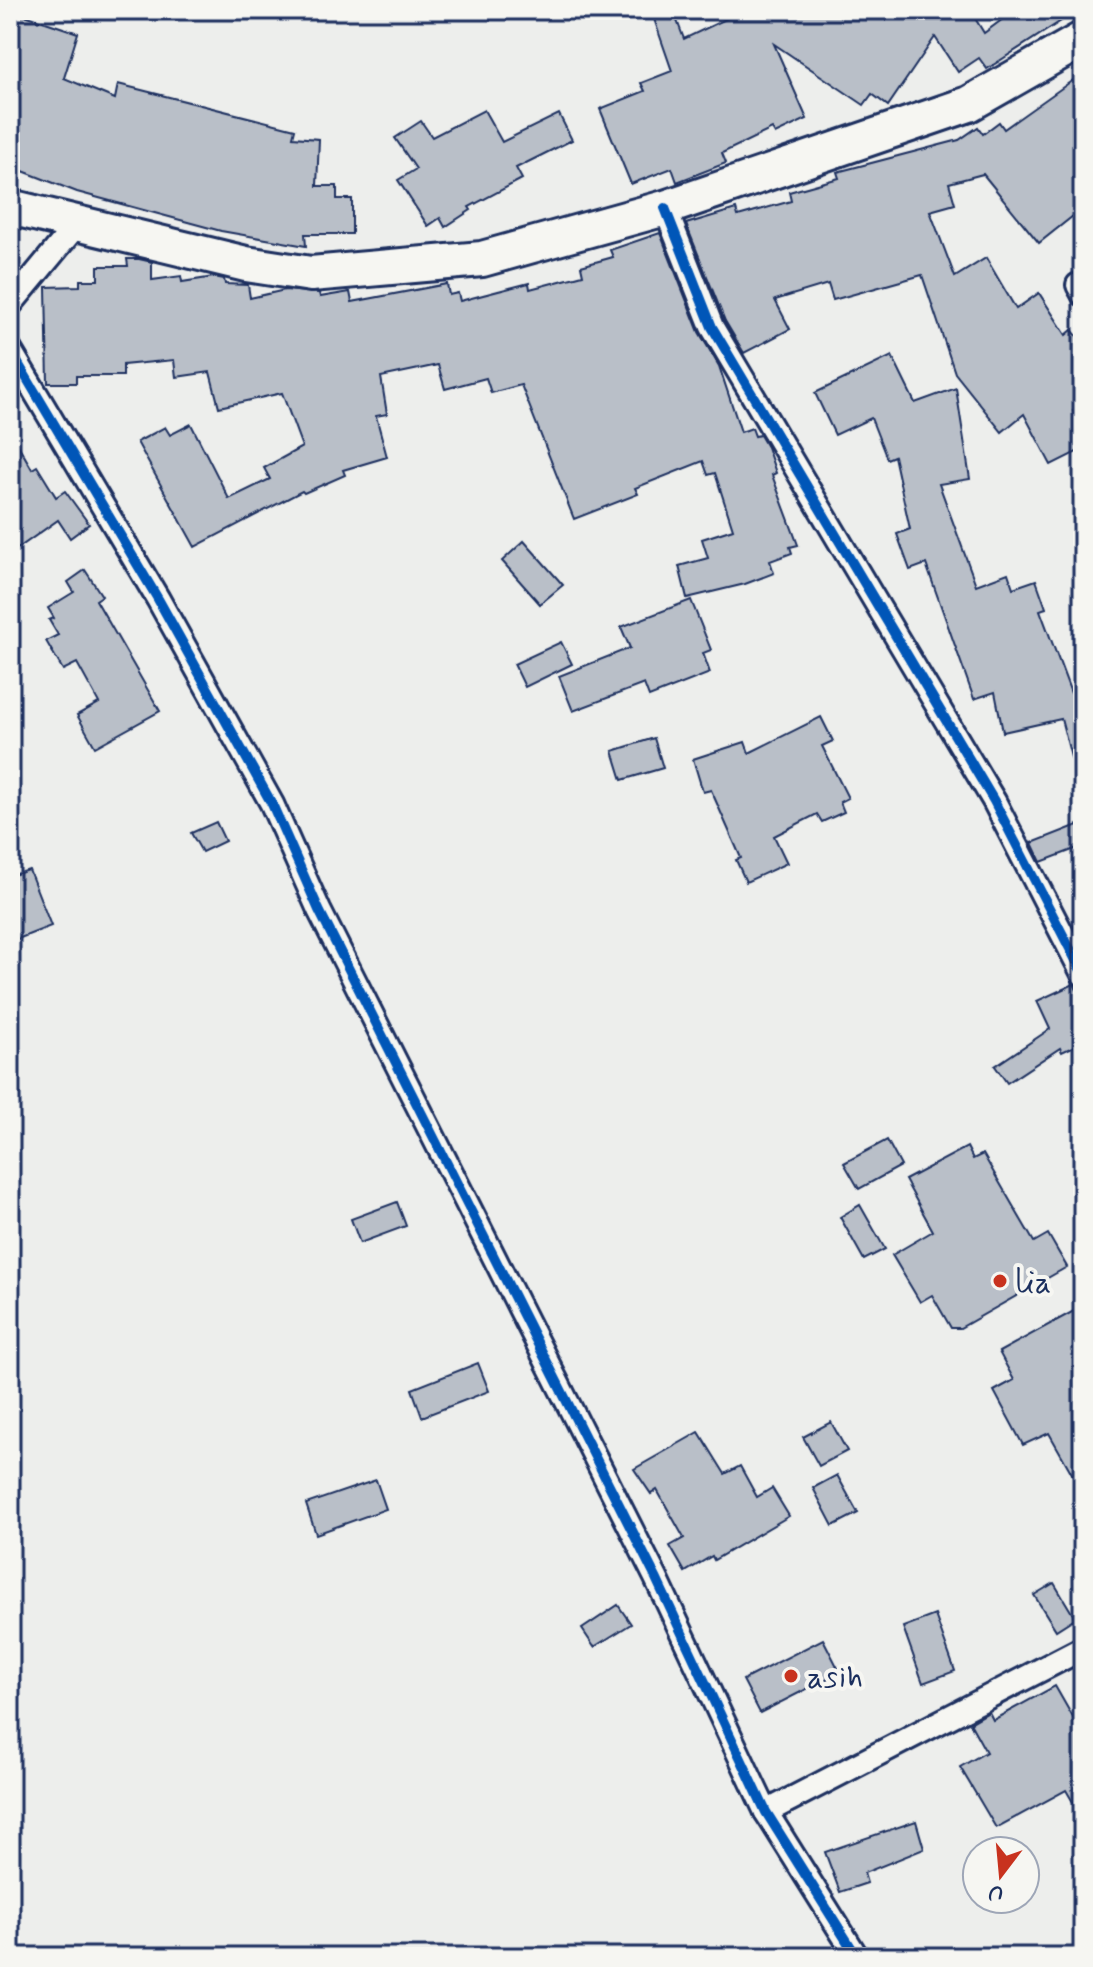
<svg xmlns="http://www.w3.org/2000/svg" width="1093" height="1967" viewBox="0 0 1093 1967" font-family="Mynerve,sans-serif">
  <rect width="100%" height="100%" fill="#edeeec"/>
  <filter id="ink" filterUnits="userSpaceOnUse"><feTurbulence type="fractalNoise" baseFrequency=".0125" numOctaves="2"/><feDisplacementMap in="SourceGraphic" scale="16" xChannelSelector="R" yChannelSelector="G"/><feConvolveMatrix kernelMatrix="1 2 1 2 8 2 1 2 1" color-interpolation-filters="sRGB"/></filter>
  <g filter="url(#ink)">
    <!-- building -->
    <g fill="#b9bfc8" stroke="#1b2f5e" stroke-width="2">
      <polygon points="10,10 78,33 64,78 115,99 118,84 295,129 293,137 319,139 317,186 337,186 337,199 352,199 352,234 305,234 306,246 221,231 77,192 10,166"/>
      <polygon points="673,10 684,39 732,16 723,10 970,10 984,33 1015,10 1078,10 987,69 979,58 958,72 935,37 888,106 872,94 864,105 774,44 807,119 775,134 772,129 722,153 726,163 677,182 672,168 631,184 600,109 645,91 641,83 672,71 653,16"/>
      <polygon points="1073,80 1083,93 1083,208 1039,243 983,174 949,183 955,204 930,211 955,277 986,258 1016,309 1039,293 1066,335 1072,330 1083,343 1083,403 1073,411 1083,430 1083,449 1051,465 1024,414 1002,432 955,373 922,275 833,300 828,284 775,300 790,329 744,353 725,321 686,224 736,209 738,216 791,201 789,192 839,178 837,172 959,140 978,127 983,134 999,122 1004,129"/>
      <polygon points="484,110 502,142 559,114 572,140 516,168 522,179 469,207 471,210 445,227 440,218 428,226 398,180 416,169 395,138 421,121 432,137"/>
      <polygon points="660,233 699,332 719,366 741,432 752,428 755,436 760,435 767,447 776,473 772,475 798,545 790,547 792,553 770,561 774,573 745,584 687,598 679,566 708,558 702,539 733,529 715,473 708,475 703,461 635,488 638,494 574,519 521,385 491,393 486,378 445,389 438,365 381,377 387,414 376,416 387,457 343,470 345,475 304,493 302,491 195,547 137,442 165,427 170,435 191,424 229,499 270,479 264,468 302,447 282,393 219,407 210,372 176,377 174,360 123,365 123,376 76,376 76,383 48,383 46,287 80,286 80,280 98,280 98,266 128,266 127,259 139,259 152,262 152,280 181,276 182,282 214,277 224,279 225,284 248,285 250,298 285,290 319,293 320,297 350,292 352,302 447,284 449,295 458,293 460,301 529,283 530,289 583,275 581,266 613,257 610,250"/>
      <polygon points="892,356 915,403 956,388 970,479 939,484 976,585 1008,573 1013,588 1036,580 1046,608 1040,610 1071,693 1083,690 1083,775 1076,776 1061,719 1003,732 995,692 974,699 926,564 910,570 897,534 910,529 894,456 887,459 871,418 835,435 815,393"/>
      <polygon points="10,431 32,469 37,466 56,497 65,491 89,524 70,538 58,520 10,554"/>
      <polygon points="524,541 563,585 540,604 502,561"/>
      <polygon points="85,570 102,596 96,600 160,711 95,747 77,715 99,703 77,663 63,670 46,641 58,635 49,620 54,618 48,608 74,592 68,582"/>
      <polygon points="691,600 711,650 703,653 710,673 649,697 644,684 573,711 559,676 630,648 621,627"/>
      <polygon points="561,642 572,664 525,687 514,664"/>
      <polygon points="821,717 833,741 822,746 848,798 840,802 844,812 822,822 817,814 774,836 787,863 746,882 736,860 741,858 711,790 703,792 693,759 745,742 749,753"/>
      <polygon points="654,738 663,768 622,780 613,751"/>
      <polygon points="216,822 225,841 202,852 191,833"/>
      <polygon points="1083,823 1083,846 1041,862 1032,843"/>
      <polygon points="29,870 51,926 10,942 10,876"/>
      <polygon points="1074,984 1083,1002 1083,1042 1062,1052 1060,1048 1007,1083 995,1066 1050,1029 1037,1001"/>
      <polygon points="887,1140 901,1166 859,1189 844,1163"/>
      <polygon points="967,1147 973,1159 983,1154 1034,1242 1048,1234 1067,1267 960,1328 951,1328 932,1295 920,1302 892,1255 933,1231 905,1180"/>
      <polygon points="397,1202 406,1226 360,1243 351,1219"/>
      <polygon points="860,1205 885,1249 864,1260 840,1217"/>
      <polygon points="1083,1306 1083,1493 1049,1433 1023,1445 994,1391 1014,1380 999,1352"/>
      <polygon points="478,1363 489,1391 422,1417 412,1389"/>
      <polygon points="831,1422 847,1451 819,1466 803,1437"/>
      <polygon points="699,1432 725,1474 740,1466 757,1497 772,1488 789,1516 714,1560 712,1556 685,1572 670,1546 684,1538 657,1490 651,1494 634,1469"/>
      <polygon points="837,1475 858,1513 833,1526 813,1488"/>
      <polygon points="376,1480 386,1509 316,1534 306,1504"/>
      <polygon points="1054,1583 1075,1618 1056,1630 1034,1595"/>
      <polygon points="618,1605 631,1624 594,1647 582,1629"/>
      <polygon points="935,1615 955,1671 923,1683 903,1627"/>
      <polygon points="823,1639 840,1672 760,1713 743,1680"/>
      <polygon points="1055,1686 1083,1735 1083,1819 1066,1790 996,1828 960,1767 986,1752 970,1723 989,1712 993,1720"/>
      <polygon points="916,1821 924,1849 864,1873 867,1883 840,1892 825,1852"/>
    </g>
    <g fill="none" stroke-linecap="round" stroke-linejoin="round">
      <!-- minor casing -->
      <g stroke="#1b2f5e" stroke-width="28">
        <g id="minor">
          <polyline points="665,208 712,327 994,801 1083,974"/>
          <polyline points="1078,285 1083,294"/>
          <polyline points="10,305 78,223"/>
          <polyline points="10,350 158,599 272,804 319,910 656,1578 766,1812 857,1957"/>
          <polyline points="766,1812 1083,1648"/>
        </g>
      </g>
      <!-- primary casing -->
      <g stroke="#1b2f5e" stroke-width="40">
        <polyline id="primary" points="10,207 246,264 311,274 482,259 665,208 969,104 1083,39"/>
      </g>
      <!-- minor -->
      <use href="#minor" stroke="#f6f6f2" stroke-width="22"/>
      <!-- primary -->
      <use href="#primary" stroke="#f6f6f2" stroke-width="34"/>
      <!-- cycleway casing -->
      <g stroke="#f6f6f2" stroke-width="15">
        <g id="cycleway">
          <polyline points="665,208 712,327 994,801 1083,974"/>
          <polyline points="10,350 158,599 272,804 319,910 656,1578 766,1812 857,1957"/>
        </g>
      </g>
      <!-- cycleway -->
      <use href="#cycleway" stroke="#0057b8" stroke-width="10"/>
    </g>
  </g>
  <!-- markers -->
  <g fill="#c8321e" stroke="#f6f6f2" stroke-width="3">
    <circle cx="1000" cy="1281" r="8"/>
    <circle cx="791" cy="1676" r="8"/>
  </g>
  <g text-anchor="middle" stroke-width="8" stroke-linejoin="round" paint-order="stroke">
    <!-- poi labels -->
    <g font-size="32" fill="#1b2f5e" stroke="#f6f6f2" text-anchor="start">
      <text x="1016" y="1292">lia</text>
      <text x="807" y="1687">asih</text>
    </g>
  </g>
  <!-- margin -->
  <rect width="1093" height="1967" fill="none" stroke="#f6f6f2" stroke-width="40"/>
  <rect x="20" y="20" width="1053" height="1927" fill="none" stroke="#1b2f5e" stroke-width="3" filter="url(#ink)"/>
  <!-- north arrow -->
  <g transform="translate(1001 1875) rotate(196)"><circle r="38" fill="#f6f6f2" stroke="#9ea6b7" stroke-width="2"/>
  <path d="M0-6L14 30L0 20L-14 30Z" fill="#c8321e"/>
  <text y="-12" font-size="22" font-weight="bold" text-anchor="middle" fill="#1b2f5e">U</text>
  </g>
</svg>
